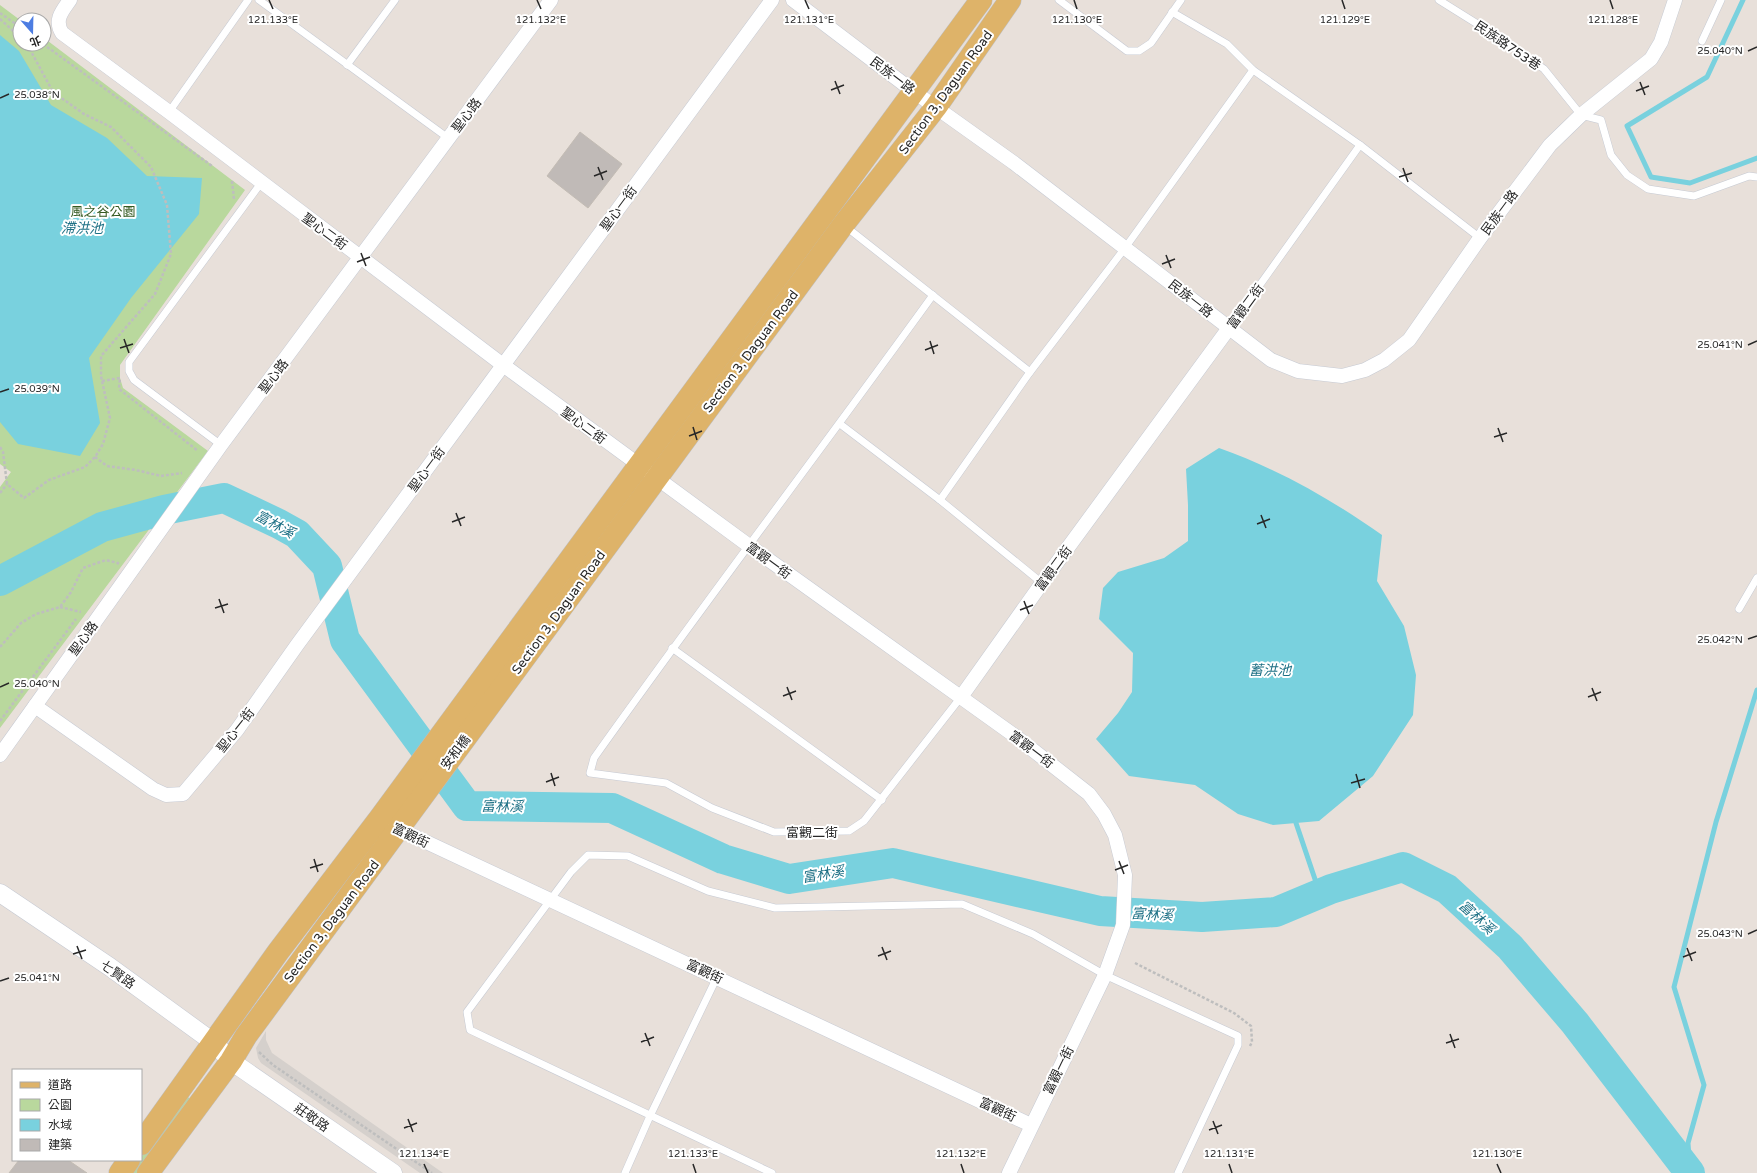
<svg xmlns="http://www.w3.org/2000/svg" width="1757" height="1173" viewBox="0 0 1757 1173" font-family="'Varela Round','Noto Sans TC',sans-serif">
  <rect width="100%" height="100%" fill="#e8e0da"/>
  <!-- green -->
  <g fill="#b9d89d">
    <polygon points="0,5 20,20 20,44 44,44 44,38 245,190 120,365 120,378 123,388 208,451 0,728 0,487 11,472 0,464"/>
    <polygon points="186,1096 191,1099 137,1173 129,1173 139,1160 141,1160 141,1157"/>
  </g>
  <!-- plaza -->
  <polygon fill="#d5d0cc" points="266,1031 266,1040 272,1053 443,1173 420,1173 261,1063 258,1058 256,1048"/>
  <!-- water -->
  <g fill="#79d1de">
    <polygon points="0,35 19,51 51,105 107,138 147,176 202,178 199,214 131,298 89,358 100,423 80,456 18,444 0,422"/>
    <path d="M1219,448c59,21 112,51 163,87l-5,46 27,45 12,49 -3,40 -40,61 -54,45 -46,4 -35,-11 -43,-29 -66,-9 -33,-37 22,-26 14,-21 1,-39 -34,-34 4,-31 15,-16 46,-14 24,-17v-36l-2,-36z"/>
  </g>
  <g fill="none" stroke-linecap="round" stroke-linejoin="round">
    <!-- stream -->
    <g stroke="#79d1de" stroke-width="5">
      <polyline points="1743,0 1707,77 1627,126 1651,177 1690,183 1757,158"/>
      <polyline points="1296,823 1320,894"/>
      <polyline points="1690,1173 1688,1143 1704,1085 1674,987 1716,822 1757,690"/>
    </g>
    <!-- river -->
    <polyline stroke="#79d1de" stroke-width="30" points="0,581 102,527 164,510 224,498 279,524 297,534 327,566 345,640 467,806 612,808 723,859 789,879 893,863 1100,911 1202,917 1276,912 1331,889 1403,867 1447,889 1510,947 1575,1023 1690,1173"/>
  </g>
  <!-- building -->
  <g fill="#c0bab7" stroke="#c3bcb4">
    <polygon points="580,132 622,164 588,208 547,176"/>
    <polygon points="19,1160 68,1160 87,1173 9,1173"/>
  </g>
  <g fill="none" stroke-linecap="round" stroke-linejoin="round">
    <!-- service casing -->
    <g stroke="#c6cad3" stroke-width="8">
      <g id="service">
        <polyline points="259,0 448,138"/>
        <polyline points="1059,0 1127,51 1139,51 1151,43 1181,0"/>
        <polyline points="1439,0 1503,40 1544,69 1581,115 1601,120 1611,155 1627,175 1648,189 1694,196 1749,176 1757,177"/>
        <polyline points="1172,12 1227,44 1253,70 1360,145 1480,238"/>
        <polyline points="1702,41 1721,0"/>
        <polyline points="347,65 395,0"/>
        <polyline points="169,112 248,0"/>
        <polyline points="845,226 1030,372"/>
        <path d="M933,295c-112,155 -228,307 -339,463l-4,15 76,10 46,25 62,24 75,-1 15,-10 97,-124"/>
        <polyline points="1229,328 1360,145"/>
        <polyline points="840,424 940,500 1042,583"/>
        <polyline points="221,445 134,380 129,371 129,362 261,183"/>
        <polyline points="940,500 1030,372 1125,248 1253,70"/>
        <polyline points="1739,609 1757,578"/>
        <polyline points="672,648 882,800"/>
        <polyline points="625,1173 650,1116 717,977"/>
        <polyline points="772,1173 470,1030 467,1012 571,872 588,855 628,856 708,891 775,908 962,904 1033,934 1105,975 1238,1036 1238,1045 1178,1173"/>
      </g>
    </g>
    <!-- minor casing -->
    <g stroke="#c6cad3" stroke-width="15">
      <g id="minor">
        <path d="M70,0c-8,11 -16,20 -8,33l107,79 334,253 245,180 267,191 74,58 15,20 11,21 10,40 -2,50 -18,50 -96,198"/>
        <polyline points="793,0 913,91 1014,163 1271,360 1298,371 1342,376 1365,370 1384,360 1409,340 1480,238 1550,145 1581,115 1651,59 1661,42 1675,0"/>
        <polyline points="961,697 1042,583 1229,328"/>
        <polyline points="35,706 153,789 166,795 183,794 237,730 297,645 772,0"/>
        <polyline points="0,755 221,445 551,0"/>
        <polyline points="392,826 1031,1125"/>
      </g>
    </g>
    <!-- tertiary casing -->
    <g stroke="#c6cad3" stroke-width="19">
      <polyline id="tertiary" points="0,893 110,967 213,1042 231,1061 393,1173"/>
    </g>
    <!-- primary casing -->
    <g stroke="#bebebe" stroke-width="23">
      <g id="primary">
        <polyline points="141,1144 278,952 380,818 981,0"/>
        <polyline points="120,1173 129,1160"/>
        <polyline points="148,1173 231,1061 246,1036 843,225 936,107 1010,0"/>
      </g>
    </g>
    <!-- path -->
    <g stroke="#bebebe" stroke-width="2.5" stroke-dasharray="3 2" stroke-linecap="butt">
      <polyline points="0,13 20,27"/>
      <polyline points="0,19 20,37"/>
      <polyline points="43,44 212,166"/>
      <polyline points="232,181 234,199"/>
      <polyline points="102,381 120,378 119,389 198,451"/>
      <polyline points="0,447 3,452 7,484 24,498 49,480 85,467 95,457 103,444 110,418 101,376 101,356 155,294 171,254 167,205 151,167 111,127 84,114 53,92 27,44"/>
      <polyline points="95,457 107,466 136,470 161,476 182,473"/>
      <polyline points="0,493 7,484"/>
      <polyline points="60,607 81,612"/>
      <polyline points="0,647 21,623 36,614 60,607 71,592 83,568 106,560 118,563 116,565"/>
      <polyline points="0,721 76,619"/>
      <polyline points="1135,963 1234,1013 1251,1026 1252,1042 1250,1046"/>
      <polyline points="259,1052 273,1065 432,1173"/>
    </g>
    <!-- service -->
    <use href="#service" stroke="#fff" stroke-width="7"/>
    <!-- minor -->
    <use href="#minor" stroke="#fff" stroke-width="14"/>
    <!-- tertiary -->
    <use href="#tertiary" stroke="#fff" stroke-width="18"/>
    <!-- primary -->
    <use href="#primary" stroke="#deb369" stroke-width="22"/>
  </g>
  <!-- ticks -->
  <path fill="none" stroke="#272727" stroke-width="1.5" d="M269,0l4,9M537,0l4,9M805,0l4,9M1074,0l3,9M1342,0l3,9M1610,0l3,9M1748,51l9,-4M835,81l5,13M1640,82l5,13M831,90l13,-5M1636,91l13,-5M0,98l9,-4M598,167l5,13M1403,168l5,14M594,176l13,-5M1399,177l13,-4M361,253l5,13M1166,255l5,13M357,262l13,-5M1162,264l13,-5M124,339l5,14M930,341l4,13M1748,345l9,-4M120,348l13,-4M925,350l13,-5M0,392l9,-3M693,427l4,13M1498,428l5,14M689,436l13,-5M1494,437l13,-4M456,513l5,13M1261,515l5,13M452,522l13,-5M1257,524l13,-5M219,599l5,14M1024,601l5,13M215,608l13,-4M1020,610l13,-5M1748,639l9,-3M0,687l9,-4M787,687l5,13M1592,688l5,13M783,696l13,-5M1588,697l13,-5M551,773l4,13M1356,774l4,14M546,782l13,-5M1351,783l14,-4M314,859l4,13M1119,861l5,13M310,868l13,-4M1115,870l13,-5M1748,934l9,-4M77,946l5,13M882,947l5,13M1687,948l5,13M73,954l13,-4M878,956l13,-5M1683,957l13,-5M0,981l9,-3M645,1033l5,13M1450,1034l5,14M641,1042l13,-5M1446,1043l13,-4M408,1119l5,13M1213,1121l5,13M404,1128l13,-5M1209,1130l13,-5M424,1164l4,9M693,1164l3,9M961,1164l3,9M1229,1164l3,9M1497,1164l4,9"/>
  <g text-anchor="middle" stroke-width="4" stroke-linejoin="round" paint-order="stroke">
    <!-- street labels -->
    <g font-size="13" fill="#272727" stroke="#fff">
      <text transform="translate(1508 45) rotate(34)" y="5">民族路753巷</text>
      <text transform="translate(893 75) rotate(37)" y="5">民族一路</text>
      <text transform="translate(945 92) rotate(-54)" y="5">Section 3, Daguan Road</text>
      <text transform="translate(466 115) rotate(-53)" y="5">聖心路</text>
      <text transform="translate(618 208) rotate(-54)" y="5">聖心一街</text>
      <text transform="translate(1499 212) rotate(-54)" y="5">民族一路</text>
      <text transform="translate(325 231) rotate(36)" y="5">聖心二街</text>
      <text transform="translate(1191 298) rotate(38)" y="5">民族一路</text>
      <text transform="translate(1245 306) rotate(-54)" y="5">富觀二街</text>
      <text transform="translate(750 351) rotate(-53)" y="5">Section 3, Daguan Road</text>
      <text transform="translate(273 376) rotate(-53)" y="5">聖心路</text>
      <text transform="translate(584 425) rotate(36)" y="5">聖心二街</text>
      <text transform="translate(426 469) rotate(-54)" y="5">聖心一街</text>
      <text transform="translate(769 560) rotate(36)" y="5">富觀一街</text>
      <text transform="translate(1053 568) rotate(-54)" y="5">富觀二街</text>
      <text transform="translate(558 612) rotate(-54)" y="5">Section 3, Daguan Road</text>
      <text transform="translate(83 638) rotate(-54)" y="5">聖心路</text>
      <text transform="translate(235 730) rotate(-52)" y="5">聖心一街</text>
      <text transform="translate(1032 749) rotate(37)" y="5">富觀一街</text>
      <text transform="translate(455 752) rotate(-53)" y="5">安和橋</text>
      <text x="812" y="837">富觀二街</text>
      <text transform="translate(411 835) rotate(26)" y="5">富觀街</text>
      <text transform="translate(331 921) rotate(-53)" y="5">Section 3, Daguan Road</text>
      <text transform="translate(705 971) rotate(25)" y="5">富觀街</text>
      <text transform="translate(118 974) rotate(35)" y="5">七賢路</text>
      <text transform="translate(1058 1070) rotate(-64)" y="5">富觀一街</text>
      <text transform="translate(998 1109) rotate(25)" y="5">富觀街</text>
      <text transform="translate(312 1117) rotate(35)" y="5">莊敬路</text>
    </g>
    <!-- park labels -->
    <g font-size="13" fill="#355a21" stroke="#fff">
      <text x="103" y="216">風之谷公園</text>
    </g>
    <!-- water labels -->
    <g font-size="14" font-style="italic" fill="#1d7085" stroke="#fff">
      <text x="82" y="233">滯洪池</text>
      <text transform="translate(275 524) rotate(28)" y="5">富林溪</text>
      <text x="1270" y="675">蓄洪池</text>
      <text transform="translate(502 806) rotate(1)" y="5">富林溪</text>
      <text transform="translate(823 874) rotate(-9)" y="5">富林溪</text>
      <text transform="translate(1152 914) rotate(3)" y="5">富林溪</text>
      <text transform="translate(1477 917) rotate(42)" y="5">富林溪</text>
    </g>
  </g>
  <g font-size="10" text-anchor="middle" fill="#272727" stroke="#fff" stroke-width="4" stroke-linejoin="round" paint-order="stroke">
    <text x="273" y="23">121.133°E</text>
    <text x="541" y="23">121.132°E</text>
    <text x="1345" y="23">121.129°E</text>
    <text x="809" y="23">121.131°E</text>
    <text x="1077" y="23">121.130°E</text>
    <text x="1613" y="23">121.128°E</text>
    <text x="1720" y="54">25.040°N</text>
    <text x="37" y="98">25.038°N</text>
    <text x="1720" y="348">25.041°N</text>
    <text x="37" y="392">25.039°N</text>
    <text x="1720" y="643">25.042°N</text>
    <text x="37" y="687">25.040°N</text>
    <text x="1720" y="937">25.043°N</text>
    <text x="37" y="981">25.041°N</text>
    <text x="424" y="1157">121.134°E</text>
    <text x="693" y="1157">121.133°E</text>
    <text x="961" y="1157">121.132°E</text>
    <text x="1229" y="1157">121.131°E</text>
    <text x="1497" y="1157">121.130°E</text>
  </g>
  <!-- legend -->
  <rect x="12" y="1069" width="130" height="92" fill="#ffffff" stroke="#a9a9a9"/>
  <rect x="20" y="1082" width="20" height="6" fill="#deb369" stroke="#a9a9a9"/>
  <text x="48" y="1089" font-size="12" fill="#272727">道路</text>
  <rect x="20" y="1099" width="20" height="12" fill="#b9d89d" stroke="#a9a9a9"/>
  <text x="48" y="1109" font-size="12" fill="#272727">公園</text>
  <rect x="20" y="1119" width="20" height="12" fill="#79d1de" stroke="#a9a9a9"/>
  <text x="48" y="1129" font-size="12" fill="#272727">水域</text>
  <rect x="20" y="1139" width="20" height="12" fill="#c0bab7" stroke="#a9a9a9"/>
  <text x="48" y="1149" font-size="12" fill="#272727">建築</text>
  <!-- north arrow -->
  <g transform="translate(32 32) rotate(160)"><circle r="19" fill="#ffffff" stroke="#a9a9a9"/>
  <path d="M0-3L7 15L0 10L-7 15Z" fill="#4d7de2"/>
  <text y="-6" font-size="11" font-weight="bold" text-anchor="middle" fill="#272727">北</text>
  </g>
</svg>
